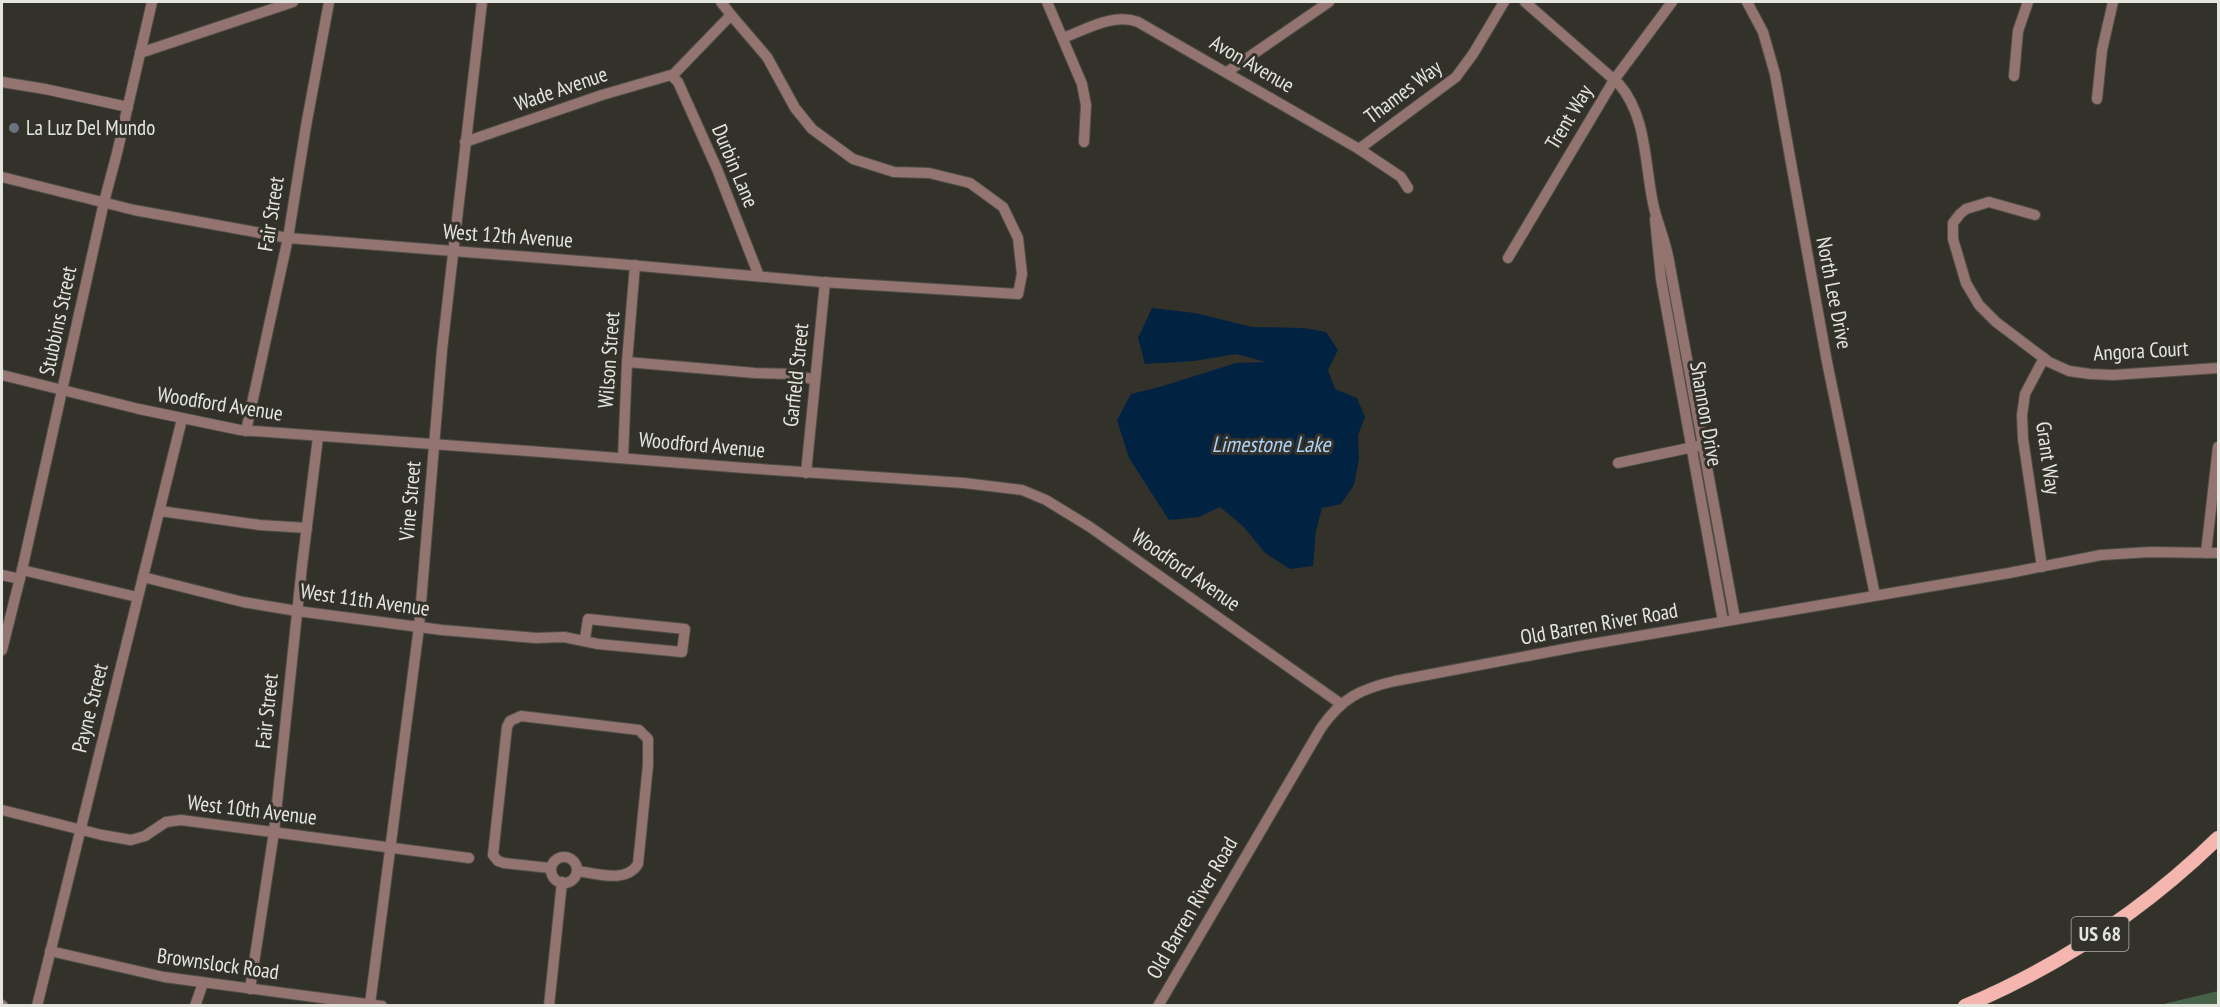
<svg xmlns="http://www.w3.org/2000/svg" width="2220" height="1007" viewBox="0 0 2220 1007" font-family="'PT Sans Narrow',sans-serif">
  <rect width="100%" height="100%" fill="#33322a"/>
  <!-- green -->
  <polygon fill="#466248" points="2218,991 2218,1005 2159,1005"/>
  <!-- water -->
  <polygon fill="#022242" points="1152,308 1195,313 1252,327 1304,328 1326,332 1338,350 1328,370 1335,389 1357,398 1365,417 1358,435 1359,459 1354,485 1341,504 1322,508 1316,530 1313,566 1290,569 1265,553 1243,526 1220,507 1199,517 1169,520 1129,458 1117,420 1131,394 1163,386 1236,363 1266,362 1236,354 1194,361 1145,364 1138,338"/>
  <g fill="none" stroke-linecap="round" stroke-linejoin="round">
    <!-- minor casing -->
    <g stroke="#4f4f47" stroke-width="12">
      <g id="minor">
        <polyline points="721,2 731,15"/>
        <polyline points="1047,2 1082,84 1086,105 1084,142"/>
        <path d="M1525,2l94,82c30,35 25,86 36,128 5,17 11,32 14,49l66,358"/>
        <polyline points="1747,2 1763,32 1775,74 1827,362 1875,595"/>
        <path d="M1063,38c24,-9 50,-25 75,-16l221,127 42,28 7,11"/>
        <polyline points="140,53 293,2"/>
        <polyline points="1227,72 1329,2"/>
        <polyline points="2014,76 2018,31 2028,2"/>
        <polyline points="2,82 45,89 128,107"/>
        <polyline points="2097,99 2102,50 2113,2"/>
        <polyline points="465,142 602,95 671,75 678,82 717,169 759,276"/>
        <polyline points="1359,149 1456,77 1473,54 1504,2"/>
        <polyline points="2,177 134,210 288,238 618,264 821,282 1018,294 1022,274 1018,238 1003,207 970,183 929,173 894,172 853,159 812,129 795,108 767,57 731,15 673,75"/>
        <polyline points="2035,215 1989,202 1966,209 1960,214 1953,223 1953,239 1966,283 1979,305 1996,322 2049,362 2069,371 2090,374 2113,375 2218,368"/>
        <polyline points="1655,219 1661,279 1723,621"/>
        <polyline points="1508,258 1614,80 1672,2"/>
        <polyline points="627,362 755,373 793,374 815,380"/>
        <polyline points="2,375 139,409 240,430 555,453 745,468 964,483 1022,490 1046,500 1090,527 1341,704"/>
        <polyline points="246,431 288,238 306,126 329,2"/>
        <polyline points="623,458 627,362 635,265"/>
        <polyline points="1618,463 1698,446"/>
        <polyline points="806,473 825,282"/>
        <polyline points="160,511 260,525 307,528"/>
        <polyline points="2206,553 2218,447"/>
        <polyline points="2042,567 2023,439 2022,415 2025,394 2044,358"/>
        <polyline points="22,570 137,597"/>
        <polyline points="2,575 20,579"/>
        <polyline points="143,577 243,602 297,611 442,630 536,638 564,637 598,644 682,652 685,629 588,619 585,639"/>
        <polyline points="2,650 22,570 104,202 117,153 152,2"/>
        <polyline points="2,810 102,835 131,840 145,836 166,822 181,820 469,858"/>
        <circle cx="564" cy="870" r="13"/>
        <path d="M550,868l-46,-5 -6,-2 -5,-6 14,-128 3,-6 11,-5 118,14 9,9v26l-10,99c-12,20 -42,9 -61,7"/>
        <polyline points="50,951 164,977 382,1006"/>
        <polyline points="250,989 274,832 302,566 318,437"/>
        <polyline points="370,1004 419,627 442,350 482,2"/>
        <polyline points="2,1005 3,1006"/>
        <polyline points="37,1006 182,419"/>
        <polyline points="195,1006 203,983"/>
        <polyline points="549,1006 562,882"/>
        <path d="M1158,1006l163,-278c21,-30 39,-39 74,-47l185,-35 429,-73 92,-18 49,-3 68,1"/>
      </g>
    </g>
    <!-- major casing -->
    <g stroke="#4f4f47" stroke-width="15">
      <path id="major" d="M1965,1006c95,-40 179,-96 253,-168"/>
    </g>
    <!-- minor -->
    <use href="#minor" stroke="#937471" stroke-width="10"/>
    <!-- major -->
    <use href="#major" stroke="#f6b6b0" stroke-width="14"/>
  </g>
  <!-- markers -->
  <circle fill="#6b7280" stroke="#33322a" stroke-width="2" cx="14" cy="128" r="6"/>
  <g text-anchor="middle" stroke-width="6" stroke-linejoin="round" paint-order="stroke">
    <!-- shield labels -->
    <rect fill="#33322a" stroke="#b0afa9" stroke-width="1.5" x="2071.5" y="917" width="57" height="34" rx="4.5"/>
    <g font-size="20" font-weight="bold" fill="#e5e5e0">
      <text x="2100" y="941">US 68</text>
    </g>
    <!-- street labels -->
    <g font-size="21" fill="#e5e5e0" stroke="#33322a">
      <text transform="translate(1252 64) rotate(30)" y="7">Avon Avenue</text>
      <text transform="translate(561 89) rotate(-19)" y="7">Wade Avenue</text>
      <text transform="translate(1403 92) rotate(-37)" y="7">Thames Way</text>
      <text transform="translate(1569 117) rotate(-59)" y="7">Trent Way</text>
      <text transform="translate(735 166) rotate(67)" y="7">Durbin Lane</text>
      <text transform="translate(271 214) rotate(-81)" y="7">Fair Street</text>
      <text transform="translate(508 236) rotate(4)" y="7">West 12th Avenue</text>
      <text transform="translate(1834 293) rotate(79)" y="7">North Lee Drive</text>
      <text transform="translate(58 321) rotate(-78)" y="7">Stubbins Street</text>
      <text transform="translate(2141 351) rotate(-3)" y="7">Angora Court</text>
      <text transform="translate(609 360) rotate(-86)" y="7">Wilson Street</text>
      <text transform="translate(796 375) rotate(-84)" y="7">Garfield Street</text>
      <text transform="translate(220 404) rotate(9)" y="7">Woodford Avenue</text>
      <text transform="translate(1706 414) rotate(80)" y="7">Shannon Drive</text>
      <text transform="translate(702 445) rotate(5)" y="7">Woodford Avenue</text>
      <text transform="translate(2048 458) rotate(82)" y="7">Grant Way</text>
      <text transform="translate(410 501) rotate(-85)" y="7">Vine Street</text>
      <text transform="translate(1186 570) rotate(35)" y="7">Woodford Avenue</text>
      <text transform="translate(365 600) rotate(8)" y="7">West 11th Avenue</text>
      <text transform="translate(1599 624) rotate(-10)" y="7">Old Barren River Road</text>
      <text transform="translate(90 708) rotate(-76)" y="7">Payne Street</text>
      <text transform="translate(267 711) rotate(-84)" y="7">Fair Street</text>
      <text transform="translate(252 810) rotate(7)" y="7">West 10th Avenue</text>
      <text transform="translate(1192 908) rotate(-60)" y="7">Old Barren River Road</text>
      <text transform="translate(218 964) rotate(8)" y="7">Brownslock Road</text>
    </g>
    <!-- poi labels -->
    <g font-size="21" fill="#e5e5e0" stroke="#33322a" text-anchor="start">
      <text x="26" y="135">La Luz Del Mundo</text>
    </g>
    <!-- water labels -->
    <g font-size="22" font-style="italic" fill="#acd2fc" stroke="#33322a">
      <text x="1271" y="452">Limestone Lake</text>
    </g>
  </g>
  <!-- border -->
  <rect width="2220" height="1007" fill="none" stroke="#e5e5e0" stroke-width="6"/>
</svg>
